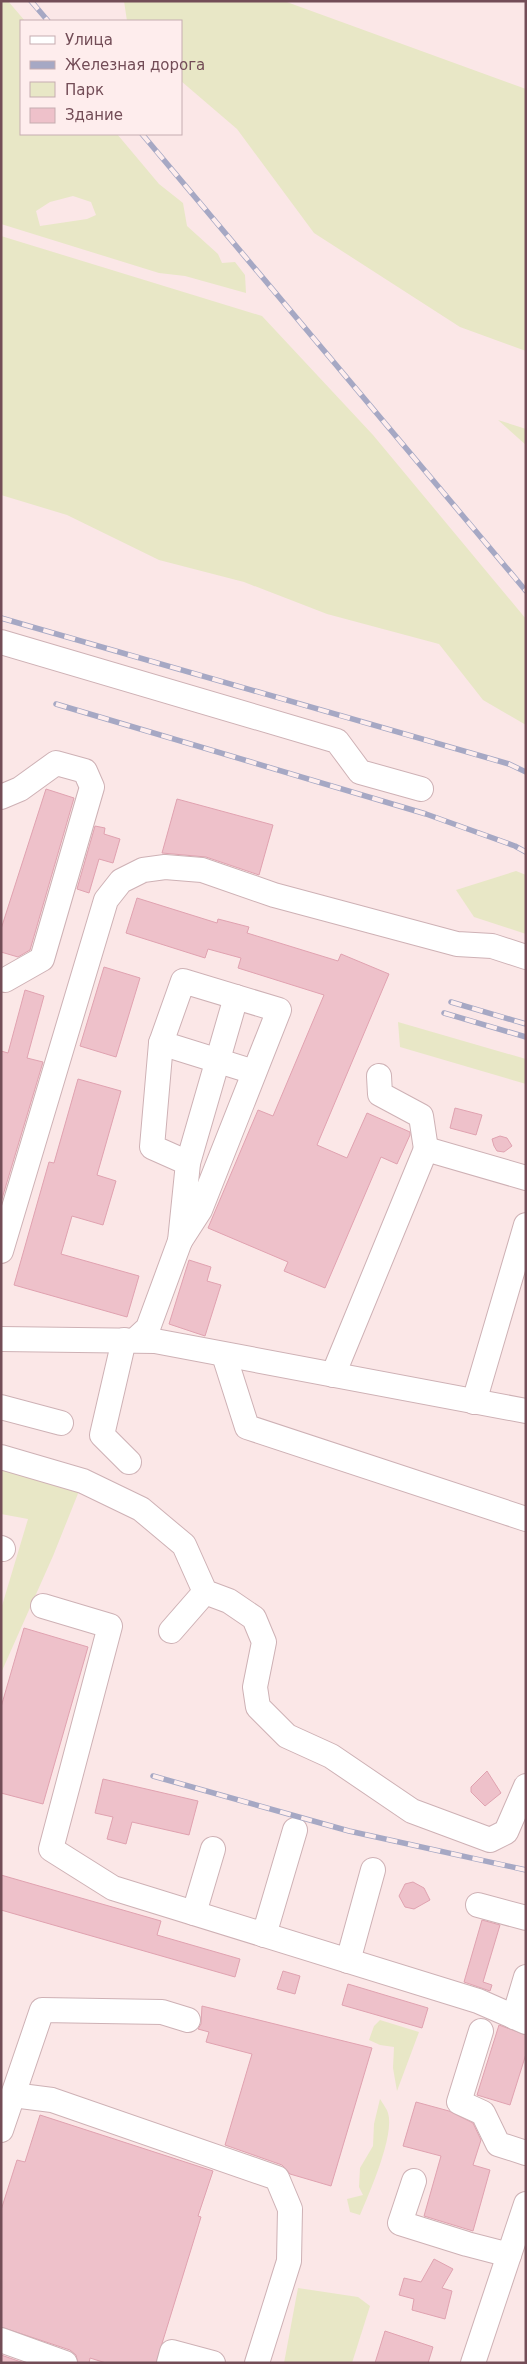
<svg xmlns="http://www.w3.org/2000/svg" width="527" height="2364" viewBox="0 0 527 2364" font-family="'DejaVu Sans',sans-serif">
  <rect width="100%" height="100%" fill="#fbe7e7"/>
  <!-- green -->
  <g fill="#e8e7c6" fill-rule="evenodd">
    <path d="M1,1h7l17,20h-4v113h96l42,50 24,19 4,23 31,28 4,9 13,-1 10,13 1,18 -61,-17 -26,-3 -158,-49zM73,196l18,6 5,13 -9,4 -47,7 -4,-15 14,-9z"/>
    <polygon points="124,1 284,1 526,89 526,351 460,327 314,233 237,129 181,81 181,21 127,21"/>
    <polygon points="1,236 262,316 373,435 526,619 526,725 483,700 439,644 327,614 244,582 159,560 67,515 1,495"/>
    <polygon points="498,420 526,429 526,445"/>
    <polygon points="516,871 526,875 526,934 474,917 456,890"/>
    <polygon points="398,1022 526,1059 526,1084 400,1047"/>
    <polygon points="1,1457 83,1481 53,1556 1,1673 1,1609 28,1519 1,1514"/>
    <polygon points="380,2020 419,2032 397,2091 393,2068 394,2047 380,2045 369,2040 374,2026"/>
    <path d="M380,2099c3,5 7,10 8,14 7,22 -19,81 -28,102l-10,-3 -3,-13 16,-4 -4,-8 1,-19 13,-22 1,-22z"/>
    <polygon points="298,2288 358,2297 370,2306 352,2363 284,2363"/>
  </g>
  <!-- building -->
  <g fill="#eec1ca" stroke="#e0a2b0">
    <polygon points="46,789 74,798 30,950 18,957 1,952 1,929"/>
    <polygon points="177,799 273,825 259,875 206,857 162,853"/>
    <polygon points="95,826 105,828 104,834 120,839 113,863 99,859 89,893 77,889"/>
    <polygon points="137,898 217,923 218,919 249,927 247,933 338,961 341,954 389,974 317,1145 347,1158 367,1113 410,1132 410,1135 397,1164 381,1157 325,1288 284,1271 288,1262 208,1228 258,1110 273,1116 324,995 238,968 241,958 208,949 205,958 126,933"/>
    <polygon points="104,967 140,978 116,1057 80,1046"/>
    <polygon points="25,990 44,996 27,1058 43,1062 1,1202 1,1051 8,1053"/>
    <polygon points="78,1079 121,1091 97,1175 116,1181 103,1225 72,1216 61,1254 139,1276 127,1317 14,1285 49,1162 54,1163"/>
    <polygon points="455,1108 482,1115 476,1135 450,1128"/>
    <polygon points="500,1136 507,1138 512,1146 504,1152 497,1151 494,1146 492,1139"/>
    <polygon points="189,1260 211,1267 207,1281 221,1285 205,1336 169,1324"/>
    <polygon points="24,1628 88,1647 43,1804 1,1793 1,1707"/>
    <polygon points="487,1771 501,1793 485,1806 471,1792 471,1787"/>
    <polygon points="103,1779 198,1801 189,1835 132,1822 126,1844 107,1839 113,1817 95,1813"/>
    <polygon points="1,1875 161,1921 157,1935 240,1959 235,1977 1,1910"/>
    <polygon points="413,1882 424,1888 430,1900 414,1909 405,1907 399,1896 405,1884"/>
    <polygon points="482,1920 500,1925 483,1982 492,1985 490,1991 464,1982"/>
    <polygon points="283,1971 300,1976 295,1994 277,1989"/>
    <polygon points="348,1984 428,2008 422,2028 342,2005"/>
    <polygon points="202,2006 372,2048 331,2186 290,2174 282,2165 225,2145 252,2054 206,2042 209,2032 198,2029 201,2024"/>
    <polygon points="499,2025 526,2035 526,2054 510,2105 477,2095"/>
    <polygon points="416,2102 449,2111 473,2123 481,2140 473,2165 490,2170 473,2231 424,2216 441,2156 403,2146"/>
    <polygon points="40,2115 213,2171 198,2216 201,2217 156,2363 106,2363 90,2358 89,2363 78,2363 76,2355 70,2350 1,2327 1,2210 17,2160 25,2162"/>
    <polygon points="434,2259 453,2269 442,2288 452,2291 445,2319 412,2310 414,2299 399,2295 404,2278 421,2282"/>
    <polygon points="385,2331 433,2347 428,2363 375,2363"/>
    <polygon points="1,2355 24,2363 1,2363"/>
  </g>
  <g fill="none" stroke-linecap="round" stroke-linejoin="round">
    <!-- minor casing -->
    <g stroke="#ceb1b5" stroke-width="26">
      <g id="minor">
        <polyline points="1,642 337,741 360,772 421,789"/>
        <polyline points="1,797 20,789 56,763 85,771 92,787 42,959 5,980"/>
        <polyline points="161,1043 254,1072"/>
        <polyline points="379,1076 380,1094 421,1116 426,1149"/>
        <polyline points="180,1241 200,1210 279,1010 183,981 161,1043 152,1147 188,1163"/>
        <polyline points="1,1251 106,900 121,881 143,870 165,867 202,870 274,895 457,944 492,946 526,957"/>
        <polyline points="1,1339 155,1341 526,1411"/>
        <polyline points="124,1340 102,1435 129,1462"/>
        <polyline points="135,1340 148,1328 180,1241 188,1163 236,997"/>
        <polyline points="224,1355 247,1427 526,1519"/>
        <polyline points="333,1375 426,1149 526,1178"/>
        <polyline points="474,1402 526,1225"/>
        <polyline points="1,1407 61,1423"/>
        <polyline points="1,1457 83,1481 141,1509 184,1545 205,1592 229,1601 254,1618 264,1642 255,1687 258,1707 287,1736 331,1756 412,1811 490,1840 506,1832 526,1786"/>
        <polyline points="1,1548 3,1549"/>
        <polyline points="43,1606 110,1626 51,1849 113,1888 478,2001 526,2022"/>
        <polyline points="171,1631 205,1592"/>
        <polyline points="478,1905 526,1918"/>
        <polyline points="194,1913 213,1849"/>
        <polyline points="264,1935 295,1830"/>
        <polyline points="348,1961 373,1870"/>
        <polyline points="514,2017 526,1977"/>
        <polyline points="481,2031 459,2102 483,2113 498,2144 526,2153"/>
        <polyline points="13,2095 52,2100 277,2178 290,2209 289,2261 257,2363"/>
        <polyline points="1,2130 42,2010 162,2012 188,2020"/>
        <polyline points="414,2181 400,2223 467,2244 509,2255"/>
        <polyline points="1,2340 65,2363"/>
        <polyline points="169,2363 172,2352 213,2363"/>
        <polyline points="473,2363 526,2204"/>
      </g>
    </g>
    <!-- minor -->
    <use href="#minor" stroke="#fff" stroke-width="24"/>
    <!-- rail casing -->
    <g stroke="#a6a8c4" stroke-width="5.5">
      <g id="rail">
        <polyline points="31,1 48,21"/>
        <polyline points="142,134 526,591"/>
        <polyline points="1,618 509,764 526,772"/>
        <polyline points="56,704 426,814 515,846 526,852"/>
        <polyline points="451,1002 526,1024"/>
        <polyline points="444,1013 526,1037"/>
        <polyline points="153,1776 349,1831 526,1870"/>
      </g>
    </g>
    <!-- rail -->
    <use href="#rail" stroke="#feeded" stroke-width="4" stroke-dasharray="11" stroke-linecap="butt"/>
  </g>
  <!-- border -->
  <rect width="527" height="2364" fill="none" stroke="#734d57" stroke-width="5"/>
  <!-- legend -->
  <rect x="20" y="20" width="162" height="115" fill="#feeded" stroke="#c6adb1"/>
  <rect x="30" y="36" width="25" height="8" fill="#ffffff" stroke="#c6adb1"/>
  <text x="65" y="45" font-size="15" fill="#734d57">Улица</text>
  <rect x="30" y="61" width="25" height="8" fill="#a6a8c4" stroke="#c6adb1"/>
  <text x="65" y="70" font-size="15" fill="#734d57">Железная дорога</text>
  <rect x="30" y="82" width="25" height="15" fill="#e8e7c6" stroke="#c6adb1"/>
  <text x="65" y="95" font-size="15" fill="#734d57">Парк</text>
  <rect x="30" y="108" width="25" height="15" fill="#eec1ca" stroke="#c6adb1"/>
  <text x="65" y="120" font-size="15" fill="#734d57">Здание</text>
</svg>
